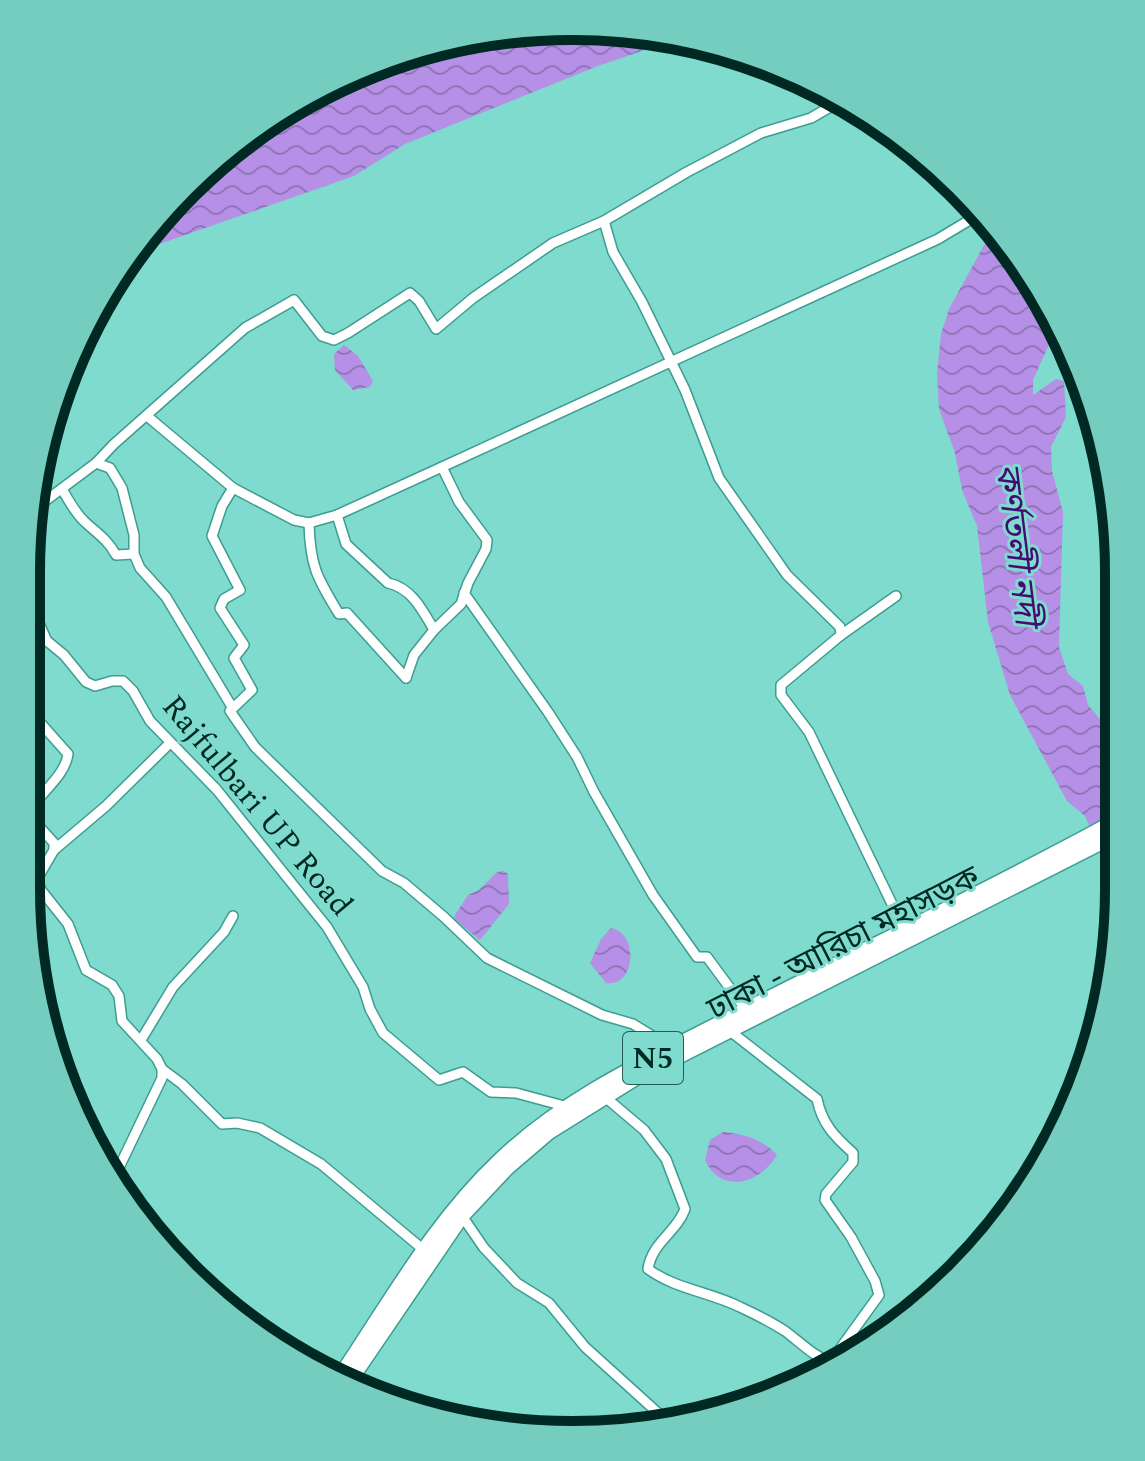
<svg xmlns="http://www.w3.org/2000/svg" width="1145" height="1461" viewBox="0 0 1145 1461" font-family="Spectral,'Noto Sans Bengali',serif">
  <defs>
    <pattern id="water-waves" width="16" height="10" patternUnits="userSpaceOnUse" patternTransform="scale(2)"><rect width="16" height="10" fill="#b690e6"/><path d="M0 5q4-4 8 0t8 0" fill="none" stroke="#9276ba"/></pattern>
  </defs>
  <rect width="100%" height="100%" fill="#7edbcd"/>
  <!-- water -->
  <g fill="url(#water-waves)">
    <polygon points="608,27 677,39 598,66 405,144 354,176 131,254 139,239 212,162 299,99 396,55 501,31"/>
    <polygon points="994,227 1046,299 1054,317 1048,347 1033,380 1033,395 1056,379 1064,381 1066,417 1051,447 1052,471 1063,512 1059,647 1068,674 1083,686 1088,705 1114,736 1111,877 1085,816 1067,801 1010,695 988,622 977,526 962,490 955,453 939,409 937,373 941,334 949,309"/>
    <polygon points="344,345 358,356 373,381 370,387 353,390 335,370 334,354"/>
    <polygon points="504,871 508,874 509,904 480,940 454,919 455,915 468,895 479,890 497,872"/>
    <path d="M611,928c28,5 25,59 -5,55l-16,-20 11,-24z"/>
    <path d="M723,1132c19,1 41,8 54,23 -17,29 -56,40 -72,5l5,-20z"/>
  </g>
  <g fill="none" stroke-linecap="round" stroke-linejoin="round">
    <!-- minor casing -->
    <g stroke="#3d9d91" stroke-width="12">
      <g id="minor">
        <polyline points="604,221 613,252 642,302 685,390 719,478 787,575 840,627 841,635 781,685 781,695 809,732 905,931"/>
        <polyline points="147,416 233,488 294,520 309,523 337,515 442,467 938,239 983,212"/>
        <polyline points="96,463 110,468 122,488 134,535 134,554 140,568 166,597 232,707"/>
        <polyline points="233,488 222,506 212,536 240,590 224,599 220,608 244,645 234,658 252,690 230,711 255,747 382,871 404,883 444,917 487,958 602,1015 633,1024 672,1048"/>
        <path d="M62,489c7,12 13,24 23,33 13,12 23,18 31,33l18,-1"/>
        <polyline points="33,510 96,463 114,444 245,328 294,300 322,336 334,340 348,333 410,293 419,301 436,329 473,298 553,243 604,221 687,172 761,133 811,118 842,100"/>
        <path d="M337,515l9,29 42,39c24,5 35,28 46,47"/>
        <path d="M309,523c1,43 8,55 30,91l8,-1 59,65"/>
        <polyline points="464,593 548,712 577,757 594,792 653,895 697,957 707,957 746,1010"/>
        <polyline points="27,597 47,641 64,655 86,682 95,686 112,681 123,681 133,691 150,721 217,790 327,927 363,987 370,1009 383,1033 439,1080 463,1072 491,1092 516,1093 568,1107"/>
        <polyline points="841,635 896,596"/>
        <polyline points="406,678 414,655 434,630 461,604 468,583 486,549 487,540 459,502 442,467"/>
        <path d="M27,702l9,16 32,36c-3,23 -30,40 -40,60"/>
        <polyline points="26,812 54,843 54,850 37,879 41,890 68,924 86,970 112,985 119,996 122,1021 157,1059 162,1069 162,1078 113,1180"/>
        <polyline points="54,850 106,806 170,743"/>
        <path d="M730,1031l87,68c5,25 18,38 36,54v9l-27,32 -1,6 26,37 24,44 4,14 -55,76"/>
        <polyline points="141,1040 173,987 224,932 233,916"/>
        <polyline points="162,1069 182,1084 222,1124 237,1123 260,1128 321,1164 425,1251"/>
        <path d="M605,1097l39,33 22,29 19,50c-8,23 -33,33 -37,60 27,20 62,23 92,38 15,7 31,15 45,24 16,12 27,24 46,32l13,-5 4,2"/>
        <polyline points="462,1216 484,1248 517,1283 549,1303 585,1347 668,1422"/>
      </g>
    </g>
    <!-- highway casing -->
    <g stroke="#3d9d91" stroke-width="17">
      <g id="highway">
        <path d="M339,1378c50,-74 95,-156 161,-218 66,-63 150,-101 230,-142 127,-65 257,-127 382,-195"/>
        <polyline points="349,1382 462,1216 507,1168 549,1132 634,1079 1112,837"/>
      </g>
    </g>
    <!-- minor -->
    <use href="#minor" stroke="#fff" stroke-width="9"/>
    <!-- highway -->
    <use href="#highway" stroke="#fff" stroke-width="14"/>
  </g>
  <g text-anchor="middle" stroke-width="6" stroke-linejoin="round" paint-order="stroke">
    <!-- shield labels -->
    <rect fill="#7edbcd" stroke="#265e57" stroke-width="2" x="623" y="1032" width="60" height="52" rx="6"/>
    <g font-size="30" font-weight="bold" fill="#002924">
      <text x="653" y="1068">N5</text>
    </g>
    <!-- street labels -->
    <g font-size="32" fill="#002924" stroke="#7edbcd">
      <text transform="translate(258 805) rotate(50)" y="11">Rajfulbari UP Road</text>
      <text transform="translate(843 942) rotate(-27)" y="11">ঢাকা - আরিচা মহাসড়ক</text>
    </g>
    <!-- water labels -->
    <g font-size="34" font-style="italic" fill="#460b73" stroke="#7edbcd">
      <text transform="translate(1018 544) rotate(83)" y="12">কর্ণতলী নদী</text>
    </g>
  </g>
  <!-- crop -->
  <path d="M0 0H1145V1461H0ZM572 40H573A532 532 0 0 1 1105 572V889A532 532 0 0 1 573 1421H572A532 532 0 0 1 40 889V572A532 532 0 0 1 572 40Z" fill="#74cdbf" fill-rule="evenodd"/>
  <path fill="none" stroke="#002924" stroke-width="10" d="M572 40H573A532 532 0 0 1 1105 572V889A532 532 0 0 1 573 1421H572A532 532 0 0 1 40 889V572A532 532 0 0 1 572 40Z"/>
</svg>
